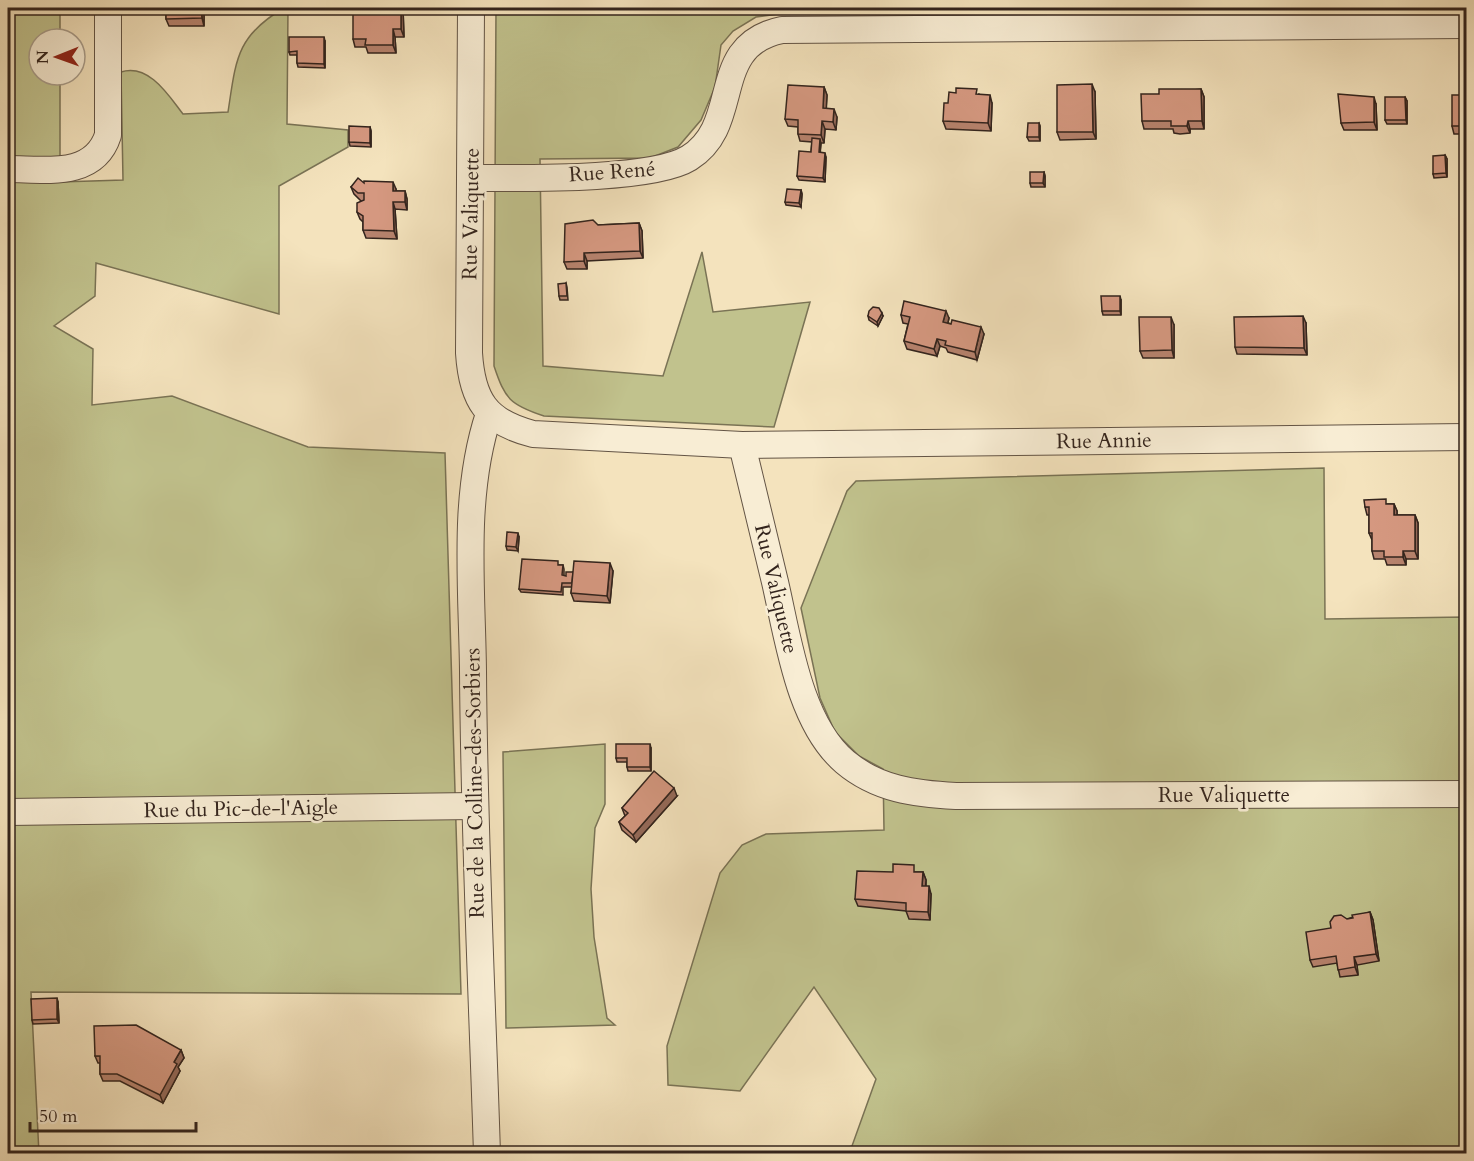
<svg xmlns="http://www.w3.org/2000/svg" width="1474" height="1161" font-family="Cardo,serif">
<style>
.green{fill:#c1c28d;stroke:#7a7355;stroke-width:1.5}
.lines{fill:none;stroke-linecap:round;stroke-linejoin:round}
.street-casing{stroke:#635445;stroke-width:28}
.street{stroke:#f8edd4;stroke-width:26}
.wall{fill:#b7836e;stroke:#33241d;stroke-width:1.5}
.shaded-wall{fill:#956a5a;stroke:#33241d;stroke-width:1.5}
.building{fill:#d59880;stroke:#33241d;stroke-width:1.5}
.labels{text-anchor:middle;dominant-baseline:central;stroke-width:5;stroke-linejoin:round;paint-order:stroke}
.street-label{font-size:21px;fill:#33241d;stroke:#f8edd4}
</style>
<rect width="100%" height="100%" fill="#f4e3bd"/>
<filter id="stains"><feTurbulence type="fractalNoise" baseFrequency=".00333" numOctaves="4"/><feColorMatrix values="0 0 0 0 .2 0 0 0 0 .09 0 0 0 0 .02 0 0 0 .5 -.17"/></filter>
<radialGradient id="worn" r=".72"><stop offset=".6" stop-color="#630" stop-opacity="0"/><stop offset="1" stop-color="#630" stop-opacity=".3"/></radialGradient>
<!-- green -->
<g class="green">
<path d="M 8,8 L 60,8 L 60,39 L 39,39 L 39,75 L 60,75 L 60,182 L 123,180 L 121,72 C 149,63 169,96 183,114 L 228,112 C 236,60 236,36 284,8 L 288,8 L 287,124 L 348,130 L 348,147 L 279,186 L 279,314 L 96,263 L 95,296 L 54,326 L 93,349 L 92,405 L 172,396 L 308,447 L 445,453 L 461,994 L 31,992 L 39,1154 L 8,1153 Z"/>
<path d="M 496,8 L 1109,8 L 1112,10 L 817,9 L 756,17 L 733,31 L 721,45 L 715,87 L 701,120 L 678,147 L 650,158 L 540,159 L 543,366 L 663,376 L 702,252 L 713,312 L 810,302 L 774,427 L 544,416 C 510,405 505,399 494,366 Z"/>
<polygon points="1324,468 1325,619 1466,617 1466,1153 831,1153 852,1146 876,1079 814,987 740,1091 668,1085 667,1046 720,873 742,845 766,834 884,830 883,769 859,756 835,732 820,698 801,608 847,491 856,481"/>
<polygon points="605,744 605,804 595,828 591,889 594,937 607,1018 615,1025 506,1028 503,752"/>
</g>
<g class="lines">
<defs>
<g id="street">
<path d="M 471,8 L 469,353 C 472,400 486,422 533,434 L 742,445 C 753,490 764,536 775,582 C 788,638 799,723 845,762 C 877,789 915,794 956,796 L 1466,794"/>
<path d="M 8,169 C 44,169 94,179 108,135 L 108,8"/>
<path d="M 472,178 C 519,178 652,181 689,158 C 744,124 707,45 782,30 L 1466,25"/>
<polyline points="742,445 1466,437"/>
<polyline points="8,812 474,806"/>
<path d="M 487,1154 C 482,993 474,832 473,671 C 472,586 462,495 489,414"/>
</g>
</defs>
<!-- street casing -->
<use href="#street" class="street-casing"/>
<!-- street -->
<use href="#street" class="street"/>
</g>
<!-- wall -->
<g class="wall">
<polygon points="166,8 204,8 204,26 169,26 166,19"/>
<polygon points="403,8 404,37 395,37 396,53 368,53 366,47 355,47 353,39"/>
<polygon points="325,41 325,68 298,67 297,63 297,55 290,55 289,52"/>
<polygon points="824,87 827,95 826,109 837,117 836,130 825,129 824,143 821,143 820,152 826,157 825,182 799,180 797,176 811,152 812,142 800,141 798,134 798,127 788,126 785,119"/>
<polygon points="1201,89 1204,97 1204,129 1190,129 1190,133 1180,134 1174,133 1173,129 1144,129 1142,121 1159,94"/>
<polygon points="1095,92 1096,139 1060,140 1057,132"/>
<polygon points="979,94 992,103 991,131 946,129 943,121"/>
<polygon points="1467,95 1467,134 1454,134 1452,126"/>
<polygon points="1405,97 1407,101 1407,124 1387,124 1385,120"/>
<polygon points="1376,104 1377,130 1344,130 1341,123"/>
<polygon points="1039,123 1040,126 1040,141 1029,141 1027,137"/>
<polygon points="370,127 371,131 371,147 350,146 349,142"/>
<polygon points="1445,155 1447,159 1447,177 1434,178 1433,174"/>
<polygon points="1044,172 1045,176 1045,187 1031,187 1030,183"/>
<polygon points="364,183 396,189 396,191 405,191 407,199 407,210 395,209 397,239 366,238 363,230 363,222 360,219 357,212 361,201 354,194 351,187"/>
<polygon points="801,190 802,194 801,207 786,205 785,202"/>
<polygon points="639,223 642,231 643,258 587,261 587,269 567,269 564,262 598,225"/>
<polygon points="566,283 567,287 568,300 560,300 559,296"/>
<polygon points="1121,300 1121,315 1103,315 1102,311"/>
<polygon points="901,315 949,318 948,323 984,334 977,360 948,352 946,348 940,346 937,356 907,349 904,341 908,324 903,323"/>
<polygon points="868,316 883,316 878,326 869,320"/>
<polygon points="1306,323 1307,355 1237,354 1235,347"/>
<polygon points="1174,325 1174,358 1143,358 1140,351"/>
<polygon points="1388,504 1394,504 1397,511 1397,515 1415,515 1418,523 1418,559 1406,559 1406,565 1387,565 1385,559 1374,559 1372,551 1372,540 1369,533 1369,515 1367,515 1365,507"/>
<polygon points="519,537 518,551 507,550 506,546"/>
<polygon points="559,565 563,565 564,569 564,576 566,576 573,572 613,571 610,603 574,601 571,593 572,587 563,587 563,595 521,592 519,589"/>
<polygon points="651,748 651,771 628,771 627,767 627,762 617,762 616,758"/>
<polygon points="677,796 636,842 622,830 619,822 625,816 622,808"/>
<polygon points="893,872 923,872 926,880 926,886 931,894 930,920 909,919 906,911 858,906 855,899"/>
<polygon points="1370,912 1373,920 1379,961 1357,965 1358,975 1340,977 1337,963 1313,967 1310,960 1331,928 1347,919"/>
<polygon points="58,1002 59,1023 33,1024 32,1020"/>
<polygon points="181,1050 184,1058 178,1067 180,1071 163,1103 120,1081 103,1081 100,1074 100,1063 98,1063 95,1056"/>
</g>
<!-- shaded-wall -->
<g class="shaded-wall">
<polygon points="201,8 204,8 204,26 202,18"/>
<polygon points="401,8 403,8 404,37 401,29"/>
<polygon points="393,29 395,37 396,53 393,45"/>
<polygon points="324,37 325,41 325,68 324,64"/>
<polygon points="1092,84 1095,92 1096,139 1093,132"/>
<polygon points="824,87 827,95 826,116 823,108"/>
<polygon points="1201,89 1204,97 1204,129 1202,121"/>
<polygon points="990,95 992,103 991,131 988,123"/>
<polygon points="1374,97 1376,104 1377,130 1374,122"/>
<polygon points="1405,97 1407,101 1407,124 1406,120"/>
<polygon points="834,109 837,117 836,130 833,122"/>
<polygon points="822,121 825,129 824,143 821,135"/>
<polygon points="1188,121 1190,129 1190,133 1187,126"/>
<polygon points="1039,123 1040,126 1040,141 1039,137"/>
<polygon points="370,127 371,131 371,147 370,143"/>
<polygon points="820,139 821,143 820,156 819,152"/>
<polygon points="825,153 826,157 825,182 823,178"/>
<polygon points="1445,155 1447,159 1447,177 1446,173"/>
<polygon points="1044,172 1045,176 1045,187 1043,183"/>
<polygon points="393,182 396,189 396,199 393,191"/>
<polygon points="801,190 802,194 801,207 799,203"/>
<polygon points="405,191 407,199 407,210 405,202"/>
<polygon points="393,202 395,209 397,239 394,231"/>
<polygon points="639,223 642,231 643,258 640,251"/>
<polygon points="584,253 587,261 587,269 584,261"/>
<polygon points="1120,296 1121,300 1121,315 1120,311"/>
<polygon points="946,311 949,318 946,330 943,322"/>
<polygon points="882,313 883,316 878,326 877,322"/>
<polygon points="1303,316 1306,323 1307,355 1304,348"/>
<polygon points="1171,317 1174,325 1174,358 1172,350"/>
<polygon points="981,327 984,334 977,360 975,352"/>
<polygon points="937,339 940,346 937,356 934,349"/>
<polygon points="1394,504 1397,511 1397,523 1394,515"/>
<polygon points="1415,515 1418,523 1418,559 1415,551"/>
<polygon points="518,533 519,537 518,551 516,547"/>
<polygon points="1403,551 1406,559 1406,565 1403,557"/>
<polygon points="610,563 613,571 610,603 607,596"/>
<polygon points="650,744 651,748 651,771 650,767"/>
<polygon points="674,788 677,796 636,842 633,835"/>
<polygon points="923,872 926,880 925,894 922,886"/>
<polygon points="929,886 931,894 930,920 928,912"/>
<polygon points="1370,912 1373,920 1379,961 1376,954"/>
<polygon points="1354,957 1357,965 1358,975 1355,967"/>
<polygon points="57,998 58,1002 59,1023 57,1019"/>
<polygon points="181,1050 184,1058 178,1067 180,1071 163,1103 160,1095 174,1062"/>
</g>
<!-- building -->
<g class="building">
<polygon points="166,8 201,8 202,18 166,19"/>
<polygon points="353,8 401,8 401,29 393,29 393,45 365,45 366,39 353,39"/>
<polygon points="289,37 324,37 324,64 297,63 297,51 289,52"/>
<polygon points="1092,84 1093,132 1057,132 1057,85"/>
<polygon points="788,85 824,87 823,108 834,109 833,122 822,121 821,135 798,134 798,120 785,119"/>
<polygon points="956,88 977,89 976,94 990,95 988,123 943,121 944,103 948,103 949,92 956,93"/>
<polygon points="1159,89 1201,89 1202,121 1188,121 1187,126 1171,126 1171,121 1142,121 1141,94 1159,94"/>
<polygon points="1338,94 1374,97 1374,122 1341,123"/>
<rect x="1452" y="95" width="15" height="31"/>
<polygon points="1385,97 1405,97 1406,120 1385,120"/>
<polygon points="1028,123 1039,123 1039,137 1027,137"/>
<polygon points="349,126 370,127 370,143 349,142"/>
<polygon points="812,138 820,139 819,152 825,153 823,178 797,176 799,151 811,152"/>
<polygon points="1445,155 1446,173 1433,174 1433,156"/>
<polygon points="1030,172 1044,172 1043,183 1030,183"/>
<polygon points="358,178 364,183 364,181 393,182 393,191 405,191 405,202 393,202 394,231 363,230 363,216 357,212 357,203 364,200 364,193 358,193 351,187"/>
<polygon points="787,189 801,190 799,203 785,202"/>
<polygon points="593,220 598,225 639,223 640,251 584,253 584,261 564,262 565,224"/>
<polygon points="566,283 567,296 559,296 558,284"/>
<polygon points="1101,296 1120,296 1120,311 1102,311"/>
<polygon points="904,301 946,311 943,322 951,324 952,320 981,327 975,352 945,345 946,341 937,339 934,349 904,341 910,317 901,315"/>
<polygon points="873,307 879,308 882,313 877,322 868,316 869,311"/>
<polygon points="1303,316 1304,348 1235,347 1234,317"/>
<polygon points="1139,317 1171,317 1172,350 1140,351"/>
<polygon points="1386,499 1386,504 1394,504 1394,515 1415,515 1415,551 1403,551 1403,557 1384,557 1384,551 1372,551 1372,533 1369,533 1369,507 1365,507 1364,500"/>
<polygon points="507,532 518,533 516,547 506,546"/>
<polygon points="522,559 558,561 558,565 563,565 562,575 566,576 566,572 573,572 572,583 562,583 561,592 519,589"/>
<polygon points="574,561 610,563 607,596 571,593"/>
<polygon points="616,744 650,744 650,767 627,767 627,758 616,758"/>
<polygon points="654,771 674,788 633,835 619,822 628,813 622,808"/>
<polygon points="893,864 914,865 914,872 923,872 922,886 929,886 928,912 906,911 906,903 855,899 857,871 893,872"/>
<polygon points="1370,912 1376,954 1354,957 1355,967 1338,970 1336,956 1310,960 1306,932 1331,928 1330,922 1334,916 1341,915 1347,919 1353,918 1352,915"/>
<polygon points="57,998 57,1019 32,1020 31,999"/>
<polygon points="136,1025 181,1050 174,1062 177,1064 160,1095 117,1074 100,1074 100,1056 95,1056 94,1026"/>
</g>
<g class="labels">
<!-- street labels -->
<g class="street-label">
<text transform="translate(612 172) rotate(-4)">Rue René</text>
<text transform="translate(471 214) rotate(-89)">Rue Valiquette</text>
<text transform="translate(1104 441) rotate(-1)">Rue Annie</text>
<text transform="translate(776 589) rotate(77)">Rue Valiquette</text>
<text transform="translate(475 783) rotate(-91)">Rue de la Colline-des-Sorbiers</text>
<text x="1224" y="795">Rue Valiquette</text>
<text transform="translate(241 809) rotate(-1)">Rue du Pic-de-l'Aigle</text>
</g>
</g>
<!-- margin -->
<rect width="1474" height="1161" fill="none" stroke="#f4e3bd" stroke-width="30"/>
<rect x="9" y="9" width="1456" height="1143" fill="none" stroke="#33241d" stroke-width="3"/>
<rect x="15" y="15" width="1444" height="1131" fill="none" stroke="#33241d" stroke-width="1.5"/>
<!-- north arrow -->
<g transform="translate(57 57) rotate(269)"><circle r="28" fill="#f8edd4" stroke="#a99d8b" stroke-width="1.5"/>
<path d="M0-4.5L10 22L0 15L-10 22Z" fill="#8f2418"/>
<text y="-9" font-size="16" font-weight="bold" text-anchor="middle" fill="#33241d">N</text>
</g>
<!-- scale -->
<path d="M30 1122v9h166v-9" fill="none" stroke="#33241d" stroke-width="3"/>
<text x="39" y="1122" font-size="18" fill="#33241d" stroke="#f8edd4" stroke-width="4.5" paint-order="stroke">50 m</text>
<rect width="100%" height="100%" filter="url(#stains)"/>
<rect width="100%" height="100%" fill="url(#worn)"/>
</svg>
